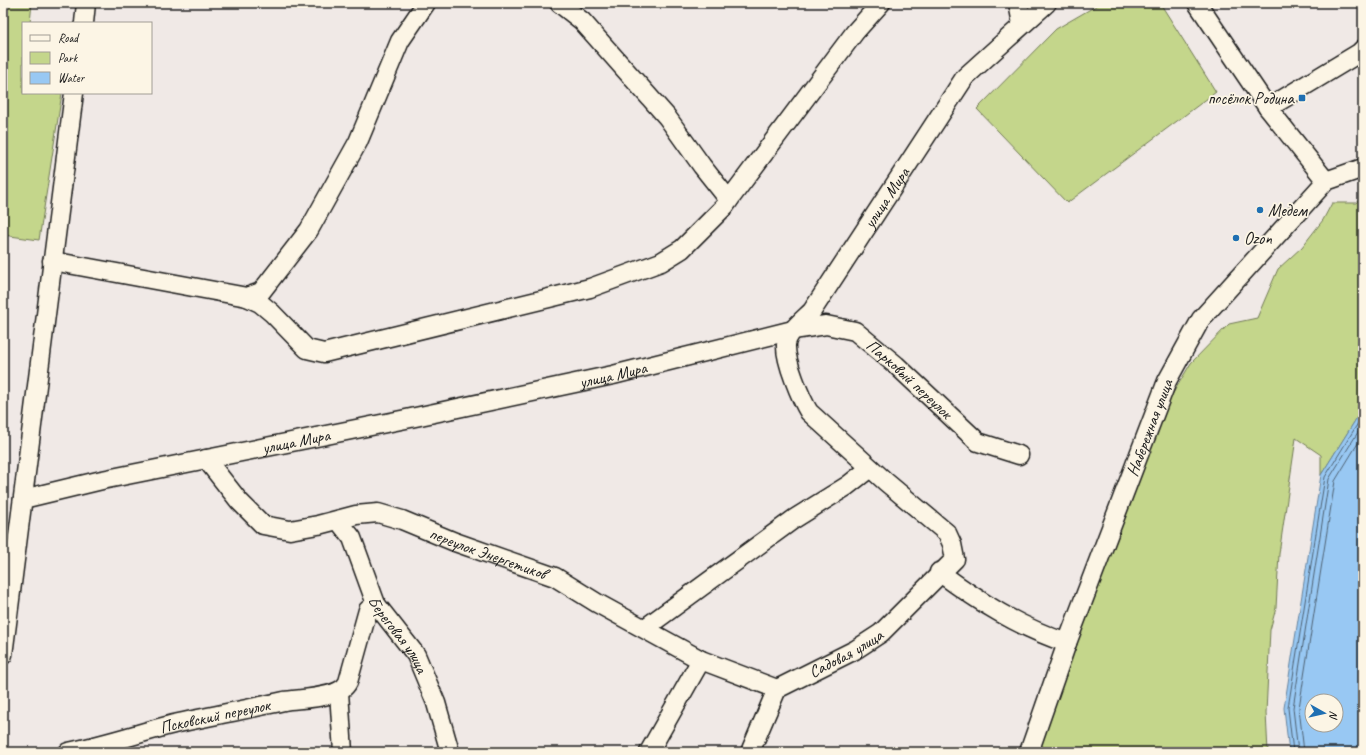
<svg xmlns="http://www.w3.org/2000/svg" width="1366" height="755" font-family="Caveat,sans-serif">
<style>
.green{fill:#c4d68b;stroke:#707954}
.water{fill:#98c8f3;stroke:#66839d;fill-rule:evenodd}
.lines{fill:none;stroke-linecap:round;stroke-linejoin:round}
.shore{stroke:#4e6172;stroke-width:1}
.minor-casing{stroke:#1c1c1c;stroke-width:21}
.minor{stroke:#fcf5e5;stroke-width:18}
.poi-dot{fill:#1f6fb2;stroke:#fcf5e5;stroke-width:1.5}
.labels{text-anchor:middle;dominant-baseline:central;stroke-width:3.5;stroke-linejoin:round;paint-order:stroke}
.poi-label{font-size:17px;fill:#1c1c1c;stroke:#fcf5e5;text-anchor:start}
.street-label{font-size:17px;fill:#1c1c1c;stroke:#fcf5e5}
</style>
<rect width="100%" height="100%" fill="#f0e9e6"/>
<filter id="ink" filterUnits="userSpaceOnUse"><feTurbulence type="fractalNoise" baseFrequency=".025" numOctaves="2"/><feDisplacementMap in="SourceGraphic" scale="8" xChannelSelector="R" yChannelSelector="G"/><feConvolveMatrix kernelMatrix="1 2 1 2 8 2 1 2 1" color-interpolation-filters="sRGB"/></filter>
<g filter="url(#ink)">
<!-- green -->
<g class="green">
<polygon points="3,3 32,3 30,23 23,23 23,93 62,93 39,240 3,235"/>
<polygon points="1101,3 1160,3 1216,92 1067,203 977,109 1056,29"/>
<polygon points="1363,195 1363,408 1321,475 1321,455 1296,438 1279,554 1276,608 1270,630 1266,713 1268,752 1039,752 1075,632 1163,410 1191,363 1229,324 1257,318 1278,269 1302,247 1323,220 1332,203 1356,203"/>
</g>
<!-- water -->
<path class="water" d="M 1363,408 L 1363,752 L 1289,752 L 1284,708 L 1321,475 ZM 1312,701 L 1336,701 L 1336,725 L 1312,725 Z"/>
<g class="lines">
<!-- shore -->
<g class="shore">
<polyline points="1293,752 1288,708 1325,477 1363,415"/>
<polyline points="1298,752 1293,708 1329,479 1363,424"/>
<polyline points="1304,752 1299,708 1335,481 1363,435"/>
</g>
<defs>
<g id="minor">
<polyline points="559,3 582,21 667,117 702,166 729,200 855,32 881,3"/>
<polyline points="1018,3 1022,24"/>
<polyline points="1197,3 1268,108 1326,181"/>
<polyline points="84,23 86,3"/>
<polyline points="1268,108 1359,53 1363,49"/>
<polyline points="52,261 247,297 261,292 309,230 358,142 400,41 426,3"/>
<polyline points="247,297 260,303 272,313 307,349 324,353 590,288 661,262 682,249 725,206 729,200"/>
<path id="s1" d="M 206,459 L 239,501 L 263,525 L 290,530 L 318,525 L 356,515 L 378,513 L 402,520 L 455,542 L 555,577 L 597,603 L 701,660 L 777,689"/>
<path id="s2" d="M 23,499 L 102,480 L 406,419 L 613,375 L 793,330 L 826,325 L 855,331 L 896,365 L 978,442 L 1019,455"/>
<path id="s3" d="M 338,520 L 352,538 L 376,604 L 416,655 L 436,703 L 450,752"/>
<path d="M 939,572 C 981,603 1017,626 1067,643"/>
<polyline points="645,628 794,519 847,486 870,468"/>
<polyline points="3,655 74,93"/>
<polyline points="339,692 343,752"/>
<path id="s4" d="M 68,752 C 104,745 139,733 174,724 C 211,716 248,709 284,701 C 302,698 340,699 348,682 L 368,610 L 376,604"/>
<polyline points="649,752 701,660"/>
<path id="s5" d="M 750,752 L 777,689 L 855,650 L 881,633 L 955,559 L 952,544 L 947,533 L 886,482 L 809,412 C 801,399 785,361 786,345 C 787,332 803,320 812,311 L 965,77 L 1047,3"/>
<path id="s6" d="M 1029,752 L 1067,643 L 1167,381 L 1201,319 L 1326,181 L 1363,168"/>
</g>
</defs>
<!-- minor casing -->
<use href="#minor" class="minor-casing"/>
<!-- minor -->
<use href="#minor" class="minor"/>
</g>
</g>
<!-- markers -->
<g class="poi-dot">
<rect x="1298" y="94" width="8" height="8" rx="2"/>
<circle cx="1260" cy="210" r="4"/>
<circle cx="1236" cy="238" r="4"/>
</g>
<g class="labels">
<!-- poi labels -->
<g class="poi-label">
<text x="1294" y="98" text-anchor="end">посёлок Родина</text>
<text x="1268" y="210">Медем</text>
<text x="1244" y="238">Ozon</text>
</g>
<!-- street labels -->
<g class="street-label">
<text stroke="none"><textPath href="#s5" startOffset="753">улица Мира</textPath></text>
<text stroke="none"><textPath href="#s2" startOffset="603">улица Мира</textPath></text>
<text stroke="none"><textPath href="#s2" startOffset="924">Парковый переулок</textPath></text>
<text stroke="none"><textPath href="#s6" startOffset="346">Набережная улица</textPath></text>
<text stroke="none"><textPath href="#s2" startOffset="279">улица Мира</textPath></text>
<text stroke="none"><textPath href="#s1" startOffset="322">переулок Энергетиков</textPath></text>
<text stroke="none"><textPath href="#s3" startOffset="131">Береговая улица</textPath></text>
<text stroke="none"><textPath href="#s5" startOffset="146">Садовая улица</textPath></text>
<text stroke="none"><textPath href="#s4" startOffset="151">Псковский переулок</textPath></text>
</g>
</g>
<!-- margin -->
<rect width="1366" height="755" fill="none" stroke="#fcf5e5" stroke-width="16"/>
<rect x="8" y="8" width="1350" height="739" fill="none" stroke="#1c1c1c" stroke-width="1.5" filter="url(#ink)"/>
<!-- legend -->
<rect x="22" y="22" width="130" height="72" fill="#fcf5e5" stroke="#a29e95"/>
<rect x="30" y="35" width="20" height="6" fill="#fcf5e5" stroke="#a29e95"/>
<text x="58" y="42" font-size="12" fill="#1c1c1c">Road</text>
<rect x="30" y="52" width="20" height="12" fill="#c4d68b" stroke="#a29e95"/>
<text x="58" y="62" font-size="12" fill="#1c1c1c">Park</text>
<rect x="30" y="72" width="20" height="12" fill="#98c8f3" stroke="#a29e95"/>
<text x="58" y="82" font-size="12" fill="#1c1c1c">Water</text>
<!-- north arrow -->
<g transform="translate(1324 713) rotate(98)"><circle r="19" fill="#fcf5e5" stroke="#a29e95"/>
<path d="M0-3L7 15L0 10L-7 15Z" fill="#1f6fb2"/>
<text y="-6" font-size="11" font-weight="bold" text-anchor="middle" fill="#1c1c1c">N</text>
</g>
</svg>
